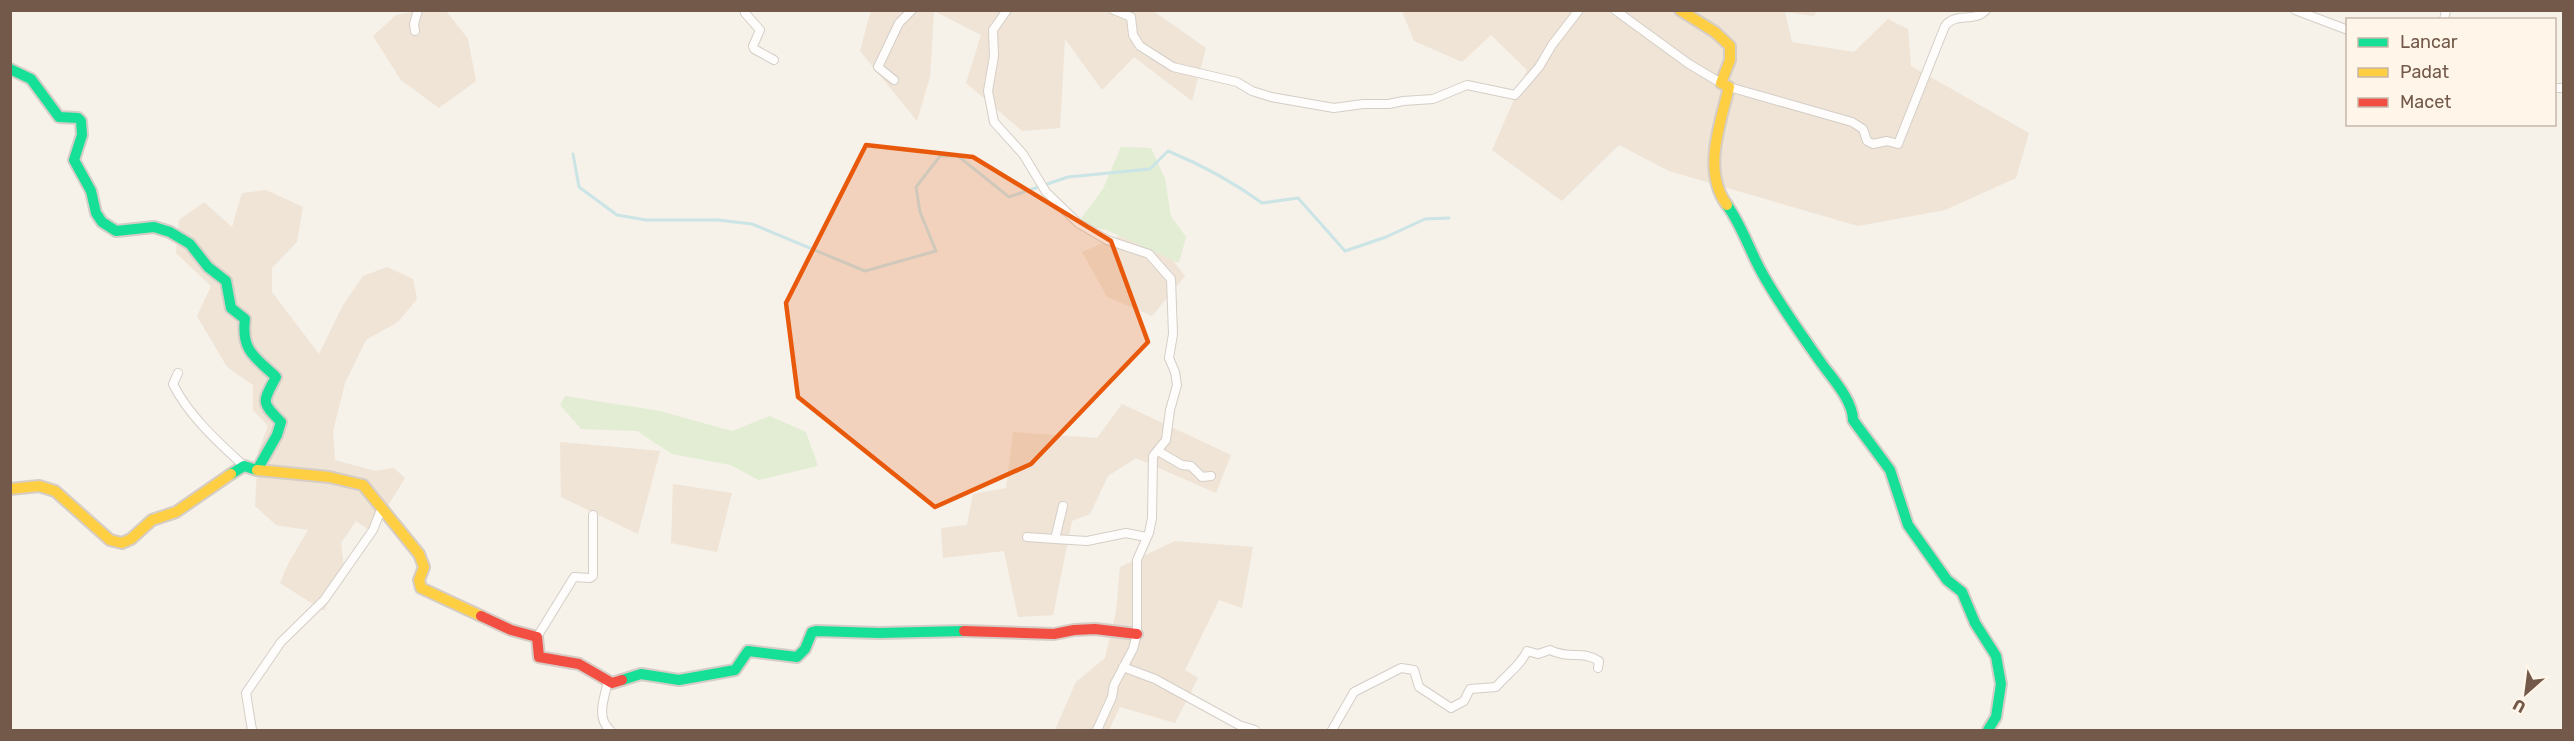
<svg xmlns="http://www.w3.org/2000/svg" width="2574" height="741" font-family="Rubik,sans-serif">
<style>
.residential{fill:#efe4d6}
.green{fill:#e2edd4}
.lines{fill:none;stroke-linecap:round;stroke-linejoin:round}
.stream{stroke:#cbe4e6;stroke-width:3}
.street-casing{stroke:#d5cec7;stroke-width:10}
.fast-casing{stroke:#d5cdc6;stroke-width:14}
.slow-casing{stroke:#d5cdc6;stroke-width:14}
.jam-casing{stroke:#d5cdc6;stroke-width:14}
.street{stroke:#fefdfc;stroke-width:8}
.fast{stroke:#16e098;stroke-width:10}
.slow{stroke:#ffcf43;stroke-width:10}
.jam{stroke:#f24e42;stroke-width:10}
.marked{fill:#e8590c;fill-opacity:0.2;stroke:#e8590c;stroke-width:4.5;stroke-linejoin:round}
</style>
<rect width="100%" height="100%" fill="#f6f1e9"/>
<!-- residential -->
<g class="residential">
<polygon points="871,10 1153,11 1206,48 1192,101 1134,57 1102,90 1065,39 1060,128 1022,131 966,83 981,35 934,11 930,77 917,121 860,51"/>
<polygon points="419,11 446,11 468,39 476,81 439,108 401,80 373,36 396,15"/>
<polygon points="1402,11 1817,11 1814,16 1785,12 1792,42 1854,52 1888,19 1908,29 1911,66 2029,133 2016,178 1945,210 1858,226 1669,171 1619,145 1562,201 1492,150 1527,70 1491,35 1462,62 1414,41"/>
<polygon points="266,190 303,207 297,242 272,268 272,292 319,354 343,305 363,276 387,267 413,279 417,299 398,322 366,340 345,383 333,431 335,460 375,471 394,468 405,478 372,532 356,521 341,543 344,568 324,611 280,583 288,564 308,530 276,525 255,506 258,452 268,426 253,410 253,385 227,367 197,316 211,286 176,253 179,220 204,202 232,227 242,193"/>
<polygon points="1121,235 1158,241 1185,276 1152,316 1107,297 1082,252"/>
<polygon points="1122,404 1231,455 1216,493 1136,458 1108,476 1090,514 1072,521 1053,615 1018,617 1004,551 943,558 941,528 967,525 973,494 1006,488 1013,432 1097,438"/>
<polygon points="560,442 660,451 638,534 561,497"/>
<polygon points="673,484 732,493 717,552 671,543"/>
<polygon points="1175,541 1253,547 1242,608 1219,600 1185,670 1198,678 1175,723 1120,707 1109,730 1055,730 1076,682 1105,658 1116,612 1120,567"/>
</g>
<!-- green -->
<g class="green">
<polygon points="1121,147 1151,148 1165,179 1171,216 1186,237 1179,263 1109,231 1078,223 1103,189"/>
<polygon points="565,396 660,411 732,431 770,416 806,432 818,466 759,480 730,465 672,454 637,431 581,429 560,405"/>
</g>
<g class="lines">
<!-- stream -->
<path class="stream" d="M 573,154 L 579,187 L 617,215 L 646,220 L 718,220 L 752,224 L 865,271 L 936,251 L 920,212 L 916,187 L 940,156 L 958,156 L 1009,197 L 1068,177 L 1150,169 L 1168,151 C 1202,165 1232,181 1262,203 L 1298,198 L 1345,251 L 1386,237 L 1425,219 L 1449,218"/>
<defs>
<g id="street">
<polyline points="747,10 745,13 760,30 753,46 754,49 774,60"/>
<polyline points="1007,10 993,30 994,56 988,91 994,122 1023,154 1046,192 1078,223 1107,240 1149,254 1171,279 1173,334 1169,358 1175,372 1177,385 1170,410 1166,440 1153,456 1152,518 1149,533 1137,560 1137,634 1133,649 1114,685 1112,697 1097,730"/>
<polyline points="1114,10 1131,17 1133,35 1140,46 1173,67 1237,82 1252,91 1271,97 1334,108 1363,104 1389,104 1403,101 1433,99 1467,85 1515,95 1539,67 1552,45 1579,10"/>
<polyline points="1615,10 1689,64 1721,83"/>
<polyline points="2295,10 2348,30"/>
<polyline points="2444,20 2446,10"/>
<polyline points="415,31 414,24 418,10"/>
<polyline points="894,80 878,67 899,23 912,10"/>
<path d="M 1729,87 L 1852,122 L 1863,129 L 1867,141 L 1873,144 L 1887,141 L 1898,144 L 1945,26 C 1955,12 1975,23 1986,10"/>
<polyline points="2554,88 2564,88"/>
<path d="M 178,373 L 173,384 C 188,415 219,443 244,466"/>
<polyline points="1158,451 1182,465 1191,466 1202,477 1211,476"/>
<polyline points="1063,506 1055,539 1087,541 1126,533 1146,537"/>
<polyline points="1027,537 1055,539"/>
<polyline points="537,637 574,577 590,578 593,576 593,515"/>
<polyline points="1123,667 1155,679 1239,725 1255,730"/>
<path d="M 608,682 C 604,698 596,718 610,730"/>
<polyline points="252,730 246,693 281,642 324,600 373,530 381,510"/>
<path d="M 1332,730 L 1354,692 L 1401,668 L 1414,670 L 1419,687 L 1451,708 L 1464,701 L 1470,689 L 1496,687 C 1506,675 1521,665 1527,651 L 1538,654 L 1550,650 C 1570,660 1582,650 1599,661 L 1598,668"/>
</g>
<g id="fast">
<path d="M 10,69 L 31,79 L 59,117 L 78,118 L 81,121 L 82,135 L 74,160 L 91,191 L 96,213 L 102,222 L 116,231 L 154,227 L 170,232 L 190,244 L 208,267 L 226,281 L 231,308 L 245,319 C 241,351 255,357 276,377 C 263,402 260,401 281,422 L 277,435 L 257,470 L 244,466 L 231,474"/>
<path d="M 1727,205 C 1742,226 1749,249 1761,271 C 1779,304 1801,334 1822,364 C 1833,379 1853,401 1853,420 L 1890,470 L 1908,525 L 1947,580 L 1962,592 L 1975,623 L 1996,656 L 2001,684 L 1996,717 L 1988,730"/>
<polyline points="622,680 641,674 679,680 735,670 748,651 797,657 805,649 812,632 816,631 879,633 964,631"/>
</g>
<g id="slow">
<path d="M 1680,10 L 1715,32 L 1730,46 L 1730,60 L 1721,83 L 1729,87 C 1720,125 1702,171 1727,205"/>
<polyline points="257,470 329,477 363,485 419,554 424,567 419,580 421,588 481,616"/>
<polyline points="10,489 39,486 55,491 110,540 122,543 131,539 152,520 176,512 231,474"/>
</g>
<g id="jam">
<polyline points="481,616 511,630 537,637 539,657 579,664 612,683 622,680"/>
<polyline points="964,631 1054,634 1074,630 1095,629 1137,634"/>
</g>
</defs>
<!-- street casing -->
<use href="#street" class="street-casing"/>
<!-- fast casing -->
<use href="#fast" class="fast-casing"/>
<!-- slow casing -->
<use href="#slow" class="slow-casing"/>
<!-- jam casing -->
<use href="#jam" class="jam-casing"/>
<!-- street -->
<use href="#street" class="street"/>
<!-- fast -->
<use href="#fast" class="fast"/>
<!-- slow -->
<use href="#slow" class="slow"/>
<!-- jam -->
<use href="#jam" class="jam"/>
</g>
<!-- marked area -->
<path class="marked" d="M 866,145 L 973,157 L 1111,241 L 1148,342 L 1031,464 L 935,507 L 798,397 L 786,303 Z"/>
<!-- border -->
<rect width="2574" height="741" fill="none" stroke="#73594a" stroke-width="24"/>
<!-- legend -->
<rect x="2346" y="18" width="210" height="108" fill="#fff6e9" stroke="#c7b7a9" stroke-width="1.5"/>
<rect x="2358" y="38" width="30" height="9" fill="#16e098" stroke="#c7b7a9" stroke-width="1.5"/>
<text x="2400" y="48" font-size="18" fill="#73594a">Lancar</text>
<rect x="2358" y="68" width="30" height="9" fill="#ffcf43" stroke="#c7b7a9" stroke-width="1.5"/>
<text x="2400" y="78" font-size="18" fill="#73594a">Padat</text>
<rect x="2358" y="98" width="30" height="9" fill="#f24e42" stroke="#c7b7a9" stroke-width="1.5"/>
<text x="2400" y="108" font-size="18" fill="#73594a">Macet</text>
<!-- north arrow -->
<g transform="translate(2526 693) rotate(208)" stroke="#fff6e9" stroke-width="4.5" paint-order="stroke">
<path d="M0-4.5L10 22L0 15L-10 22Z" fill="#73594a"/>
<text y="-9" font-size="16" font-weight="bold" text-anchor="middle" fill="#73594a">U</text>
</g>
</svg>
